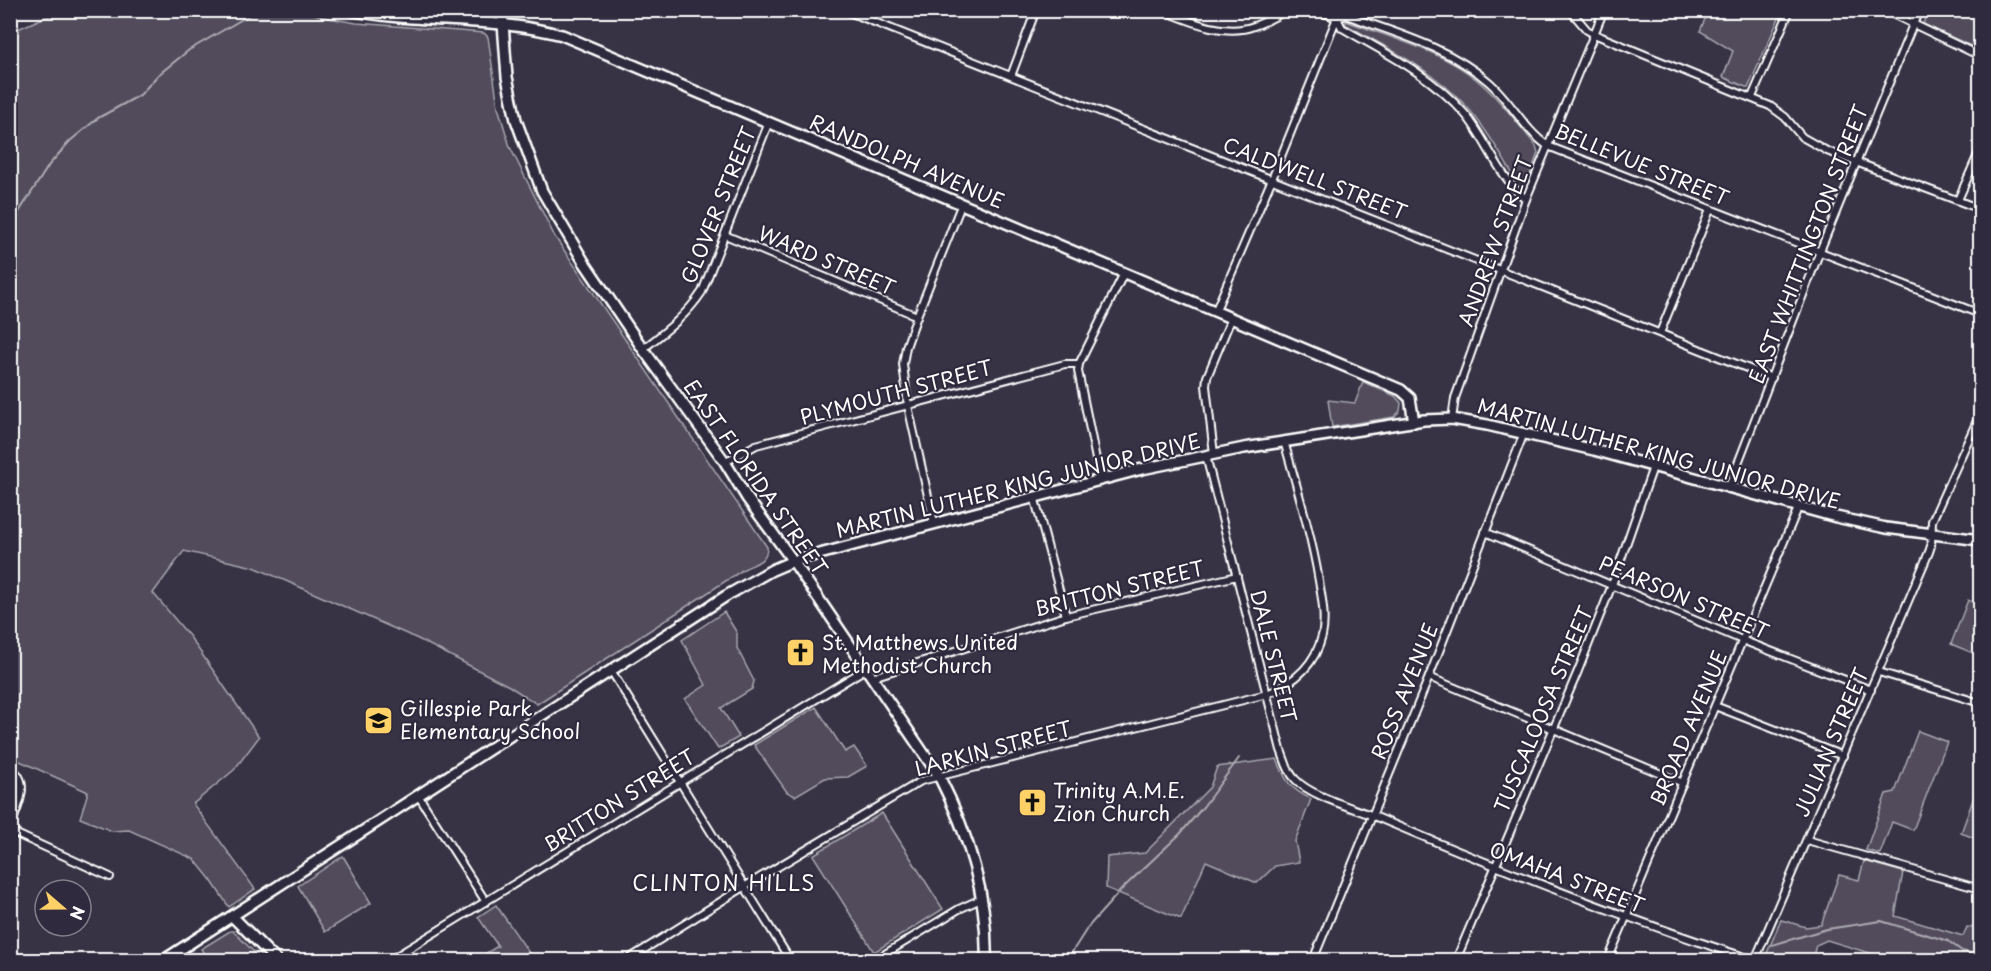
<svg xmlns="http://www.w3.org/2000/svg" width="1991" height="971" font-family="'Playpen Sans',sans-serif">
<style>
.green{fill:#514c5c;stroke:#a8a6ae;stroke-width:1.5}
.lines{fill:none;stroke-linecap:round;stroke-linejoin:round}
.stream{stroke:#adabb2;stroke-width:2}
.street-casing{stroke:#fff;stroke-width:10}
.secondary-casing{stroke:#fff;stroke-width:14}
.street{stroke:#2f2a3d;stroke-width:6}
.secondary{stroke:#2f2a3d;stroke-width:9}
.labels{text-anchor:middle;dominant-baseline:central;stroke-width:4.5;stroke-linejoin:round;paint-order:stroke}
.street-label{font-size:20px;fill:#fff;stroke:#2f2a3d}
.poi-label{font-size:20px;fill:#fff;stroke:#2f2a3d;text-anchor:start}
.neighbourhood-label{font-size:21px;letter-spacing:1.5px;fill:#fff;stroke:#2f2a3d}
</style>
<rect width="100%" height="100%" fill="#373345"/>
<filter id="ink" filterUnits="userSpaceOnUse"><feTurbulence type="fractalNoise" baseFrequency=".0167" numOctaves="2"/><feDisplacementMap in="SourceGraphic" scale="12" xChannelSelector="R" yChannelSelector="G"/><feConvolveMatrix kernelMatrix="1 2 1 2 8 2 1 2 1" color-interpolation-filters="sRGB"/></filter>
<g filter="url(#ink)">
<!-- green -->
<g class="green">
<path d="M 307,11 L 323,17 L 356,23 L 484,33 L 488,37 L 498,107 L 510,147 L 555,237 L 767,547 C 767,561 756,563 744,569 L 537,704 L 509,686 L 418,639 L 254,567 L 184,551 L 153,593 L 190,637 L 259,737 L 234,770 L 193,804 L 255,889 L 229,907 L 211,880 L 194,859 L 129,830 L 112,831 L 80,818 L 88,792 L 11,757 L 11,32 L 43,18 L 67,11 Z"/>
<polygon points="1704,11 1782,11 1748,88 1723,77 1733,51 1700,31 1707,14"/>
<polygon points="1928,11 1980,11 1980,50 1923,24"/>
<path d="M 1346,21 C 1388,37 1443,51 1477,80 C 1500,99 1518,124 1536,146 L 1538,153 L 1528,180 L 1524,182 L 1517,181 C 1501,156 1487,129 1467,107 C 1434,70 1388,48 1345,24 Z"/>
<polygon points="1363,382 1395,396 1401,403 1400,411 1394,417 1332,427 1328,400 1355,403"/>
<polygon points="1980,588 1980,656 1951,644 1968,600 1974,603"/>
<polygon points="724,612 737,633 737,648 754,681 752,689 721,708 739,737 718,749 685,699 706,685 682,640"/>
<polygon points="816,707 845,752 854,747 867,766 848,777 825,778 795,796 787,792 754,745"/>
<polygon points="1918,731 1947,742 1913,830 1892,822 1880,854 1866,850 1886,794 1895,792"/>
<path d="M 1277,759 C 1286,782 1289,788 1311,799 L 1295,841 L 1299,862 L 1275,866 L 1257,883 L 1206,861 L 1181,919 L 1106,888 L 1107,857 L 1145,853 L 1210,787 L 1217,767 Z"/>
<polygon points="1980,780 1980,840 1961,833"/>
<polygon points="882,813 943,909 874,952 813,855"/>
<polygon points="343,856 371,903 325,932 298,886"/>
<path d="M 1864,861 L 1903,872 L 1895,916 L 1963,936 L 1967,927 L 1980,929 L 1980,960 L 1947,960 L 1921,953 L 1916,960 L 1892,960 L 1827,940 L 1816,945 L 1812,960 C 1798,961 1777,964 1767,953 L 1781,920 L 1806,927 L 1821,925 L 1839,875 L 1859,880 Z"/>
<polygon points="496,905 534,960 475,960 498,946 478,917"/>
<polygon points="230,931 233,931 262,960 208,960 201,949"/>
</g>
<g class="lines">
<!-- stream -->
<g class="stream">
<polyline points="1967,10 1980,17"/>
<polyline points="10,226 49,165 70,141 98,118 140,95 158,75 189,50 258,10"/>
<polyline points="1772,945 1827,929 1881,921 1948,941 1962,951 1980,955"/>
<polyline points="1067,960 1088,927 1123,888 1180,834 1203,807 1239,758"/>
</g>
<defs>
<g id="street">
<polyline points="844,10 1772,378"/>
<path d="M 1162,10 C 1189,21 1225,37 1254,26 C 1266,22 1277,15 1288,10"/>
<path d="M 1317,10 L 1337,18 L 1346,15 C 1395,33 1449,47 1489,82 C 1511,101 1524,130 1548,146 L 1980,314"/>
<polyline points="1570,10 1587,30 1594,34 1770,106 1785,117 1802,137 1827,151 1980,209"/>
<polyline points="1884,10 1980,56"/>
<path d="M 1337,18 L 1342,28 C 1386,53 1431,75 1465,114 C 1487,140 1499,178 1526,199"/>
<polyline points="1011,76 1036,10"/>
<polyline points="1752,97 1790,10"/>
<polyline points="1958,200 1980,150"/>
<polyline points="725,235 917,316"/>
<polyline points="1215,312 1272,179 1340,10"/>
<polyline points="1660,333 1710,210"/>
<path d="M 643,349 C 666,331 686,316 702,292 L 769,122"/>
<polyline points="1452,419 1455,398 1526,199 1604,10"/>
<polyline points="1214,454 1206,386 1207,377 1231,319"/>
<path d="M 1206,456 L 1281,750 C 1285,760 1287,771 1295,779 C 1311,797 1358,809 1381,819 C 1504,871 1627,920 1754,960"/>
<polyline points="725,462 756,445 1065,364 1079,364"/>
<polyline points="1100,479 1078,371 1079,364 1124,273"/>
<polyline points="1728,489 1820,251 1919,10"/>
<polyline points="1034,496 1066,616"/>
<polyline points="934,523 908,406 903,364 906,347 917,316 962,203"/>
<polyline points="1485,532 1742,640 1871,690"/>
<polyline points="612,672 790,960"/>
<polyline points="1879,672 1980,703"/>
<polyline points="873,677 1066,616 1237,576"/>
<polyline points="1429,677 1683,783"/>
<polyline points="1715,706 1843,756"/>
<path d="M 10,768 C 33,781 17,808 10,828"/>
<polyline points="418,795 486,902"/>
<polyline points="10,831 110,877"/>
<polyline points="1807,840 1980,889"/>
<polyline points="390,960 867,668"/>
<path d="M 627,960 L 744,887 L 921,781 L 1267,694 C 1294,683 1315,665 1322,636 C 1326,618 1322,599 1319,581 C 1311,533 1297,488 1284,441"/>
<polyline points="875,960 959,909 981,899"/>
<polyline points="1313,960 1429,677 1524,433"/>
<polyline points="1456,960 1578,671 1612,585 1653,467"/>
<polyline points="1608,960 1798,508"/>
<polyline points="1755,960 1929,552 1931,546 1932,521 1980,414"/>
</g>
<g id="secondary">
<path d="M 349,10 C 419,24 492,16 562,35 L 1401,390 L 1410,398 L 1414,422"/>
<path d="M 502,10 L 507,77 L 516,120 L 542,191 L 584,262 L 643,349 L 725,462 L 747,498 L 793,561 L 939,776 C 968,833 988,896 986,960"/>
<polyline points="233,917 276,960"/>
<polyline points="164,960 726,596 772,570 793,561 1142,469 1244,448 1424,420 1452,419 1487,425 1594,450 1836,517 1886,528 1980,540"/>
</g>
</defs>
<!-- street casing -->
<use href="#street" class="street-casing"/>
<!-- secondary casing -->
<use href="#secondary" class="secondary-casing"/>
<!-- street -->
<use href="#street" class="street"/>
<!-- secondary -->
<use href="#secondary" class="secondary"/>
</g>
</g>
<!-- icons -->
<defs>
<symbol id="church-square" viewBox="-11 -11 22 22"><rect x="-9" y="-9" width="18" height="18" rx="4" fill="#ffd166" stroke="#2f2a3d"/><path d="M-1.2-6h2.4v3.5h3.3v2.4h-3.3V6h-2.4V-.1h-3.3v-2.4h3.3Z" fill="#111"/></symbol>
<symbol id="school-square" viewBox="-11 -11 22 22"><rect x="-9" y="-9" width="18" height="18" rx="4" fill="#ffd166" stroke="#2f2a3d"/><path d="M0-5L7-2L0 1L-7-2ZM-4 1L0 2.5L4 1V4Q0 6-4 4Z" fill="#111"/></symbol>
</defs>
<g fill-rule="evenodd">
<use href="#church-square" x="784" y="636" width="33" height="33"/>
<use href="#school-square" x="362" y="704" width="33" height="33"/>
<use href="#church-square" x="1016" y="786" width="33" height="33"/>
</g>
<g class="labels">
<!-- street labels -->
<g class="street-label">
<text transform="translate(907 161) rotate(23)">RANDOLPH AVENUE</text>
<text transform="translate(1642 164) rotate(22)">BELLEVUE STREET</text>
<text transform="translate(1315 178) rotate(21)">CALDWELL STREET</text>
<text transform="translate(718 205) rotate(-68)">GLOVER STREET</text>
<text transform="translate(1495 241) rotate(-70)">ANDREW STREET</text>
<text transform="translate(1808 244) rotate(-69)">EAST WHITTINGTON STREET</text>
<text transform="translate(827 260) rotate(23)">WARD STREET</text>
<text transform="translate(896 392) rotate(-15)">PLYMOUTH STREET</text>
<text transform="translate(1659 453) rotate(15)">MARTIN LUTHER KING JUNIOR DRIVE</text>
<text transform="translate(756 477) rotate(55)">EAST FLORIDA STREET</text>
<text transform="translate(1018 485) rotate(-14)">MARTIN LUTHER KING JUNIOR DRIVE</text>
<text transform="translate(1119 588) rotate(-14)">BRITTON STREET</text>
<text transform="translate(1684 597) rotate(23)">PEARSON STREET</text>
<text transform="translate(1274 656) rotate(76)">DALE STREET</text>
<text transform="translate(1404 691) rotate(-68)">ROSS AVENUE</text>
<text transform="translate(1543 709) rotate(-67)">TUSCALOOSA STREET</text>
<text transform="translate(1688 728) rotate(-67)">BROAD AVENUE</text>
<text transform="translate(1831 742) rotate(-67)">JULIAN STREET</text>
<text transform="translate(993 748) rotate(-15)">LARKIN STREET</text>
<text transform="translate(619 800) rotate(-32)">BRITTON STREET</text>
<text transform="translate(1567 877) rotate(21)">OMAHA STREET</text>
</g>
<!-- poi labels -->
<g class="poi-label">
<text x="822" y="642">St. Matthews United<tspan x="822" dy="23">Methodist Church</tspan></text>
<text x="400" y="708">Gillespie Park<tspan x="400" dy="23">Elementary School</tspan></text>
<text x="1053" y="790">Trinity A.M.E.<tspan x="1053" dy="23">Zion Church</tspan></text>
</g>
<!-- neighbourhood labels -->
<g class="neighbourhood-label">
<text x="724" y="882">CLINTON HILLS</text>
</g>
</g>
<!-- margin -->
<rect width="1991" height="971" fill="none" stroke="#2f2a3d" stroke-width="36"/>
<rect x="18" y="18" width="1955" height="935" fill="none" stroke="#fff" stroke-width="2" filter="url(#ink)"/>
<!-- north arrow -->
<g transform="translate(63 908) rotate(110)"><circle r="28" fill="#2f2a3d" stroke="#827f8b" stroke-width="1.5"/>
<path d="M0-4.5L10 22L0 15L-10 22Z" fill="#ffd166"/>
<text y="-9" font-size="16" font-weight="bold" text-anchor="middle" fill="#ffffff">N</text>
</g>
</svg>
